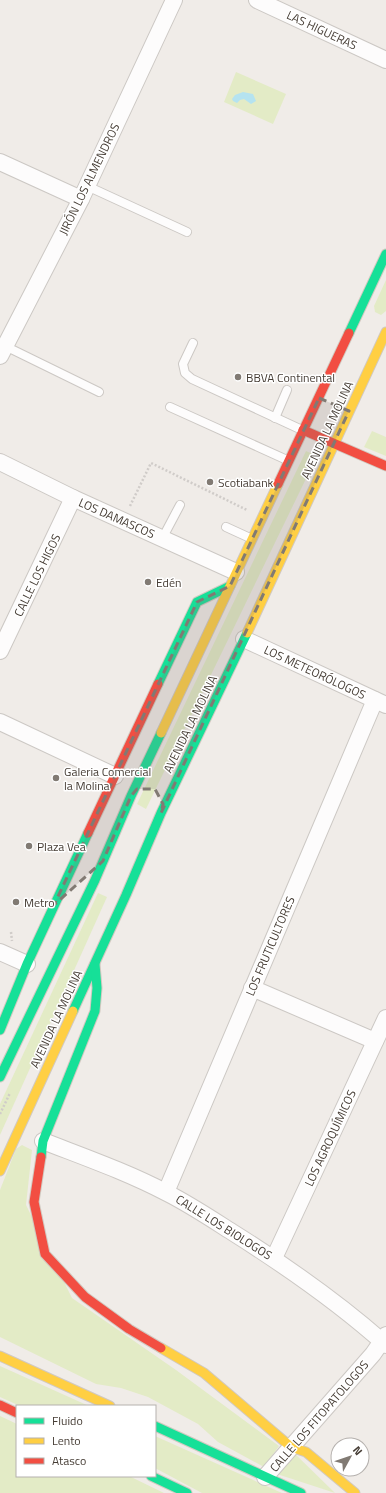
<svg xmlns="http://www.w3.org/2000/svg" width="386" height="1493" font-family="'Titillium Web',sans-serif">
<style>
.green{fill:#e3ebc6}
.water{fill:#b5e3f0}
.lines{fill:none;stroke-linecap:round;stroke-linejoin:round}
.lane-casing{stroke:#ccc8c4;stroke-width:10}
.street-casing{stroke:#ccc8c4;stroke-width:18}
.fast-casing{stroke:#d1c9c0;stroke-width:11}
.slow-casing{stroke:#d1c9c0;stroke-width:11}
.jam-casing{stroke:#d1c9c0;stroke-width:11}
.path{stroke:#d0ccc9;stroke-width:2.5;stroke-dasharray:2 2;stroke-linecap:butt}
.lane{stroke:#fdfcfc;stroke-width:8}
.street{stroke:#fdfcfc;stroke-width:16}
.fast{stroke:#16e098;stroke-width:9}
.slow{stroke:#ffcf43;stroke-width:9}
.jam{stroke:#f24e42;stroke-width:9}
.marked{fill:#817a73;fill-opacity:0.2;stroke:#817a73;stroke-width:3;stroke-dasharray:8 5;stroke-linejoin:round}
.poi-dot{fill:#817a73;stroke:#fff;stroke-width:1.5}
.labels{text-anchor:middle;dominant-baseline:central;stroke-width:3;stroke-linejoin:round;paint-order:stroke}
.street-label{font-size:12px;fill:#453c34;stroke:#fff}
.poi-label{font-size:12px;fill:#453c34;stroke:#fff;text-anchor:start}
</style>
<rect width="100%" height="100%" fill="#f0ece8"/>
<!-- green -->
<g class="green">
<polygon points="236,72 286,94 273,124 224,102"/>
<polygon points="386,280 386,311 381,315 375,312 374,306"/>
<polygon points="372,431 386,437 386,456 364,447"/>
<polygon points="306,451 317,456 146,809 137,804"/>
<polygon points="98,893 107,897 0,1135 0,1104"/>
<polygon points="22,1145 32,1150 26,1205 72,1298 176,1370 279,1446 264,1467 218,1442 198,1424 148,1397 121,1388 96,1384 0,1337 0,1190 16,1149"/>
<polygon points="0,1366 89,1406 20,1406 0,1397"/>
<polygon points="0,1416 17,1424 17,1476 129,1476 164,1493 0,1493"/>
<polygon points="155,1436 282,1493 202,1493 155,1468"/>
<polygon points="291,1450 335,1493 277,1474"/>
</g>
<!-- water -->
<polygon class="water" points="243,92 253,94 256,101 251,104 244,99 240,100 237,103 233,101 232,99 235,95"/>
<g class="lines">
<defs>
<g id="lane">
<polyline points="87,186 187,232"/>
<polyline points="193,343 183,364 185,373 192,379 302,430"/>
<polyline points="5,346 99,392"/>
<polyline points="170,407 287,460"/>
<polyline points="275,418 287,390"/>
<polyline points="226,527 250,538"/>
<polyline points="162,539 180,505"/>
</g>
<g id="street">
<polyline points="257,0 386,60"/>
<polyline points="0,162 81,199"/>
<polyline points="0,356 81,199 174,0"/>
<polyline points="0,462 73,498 236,572"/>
<polyline points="244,639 386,705"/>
<polyline points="0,651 73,498"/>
<polyline points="0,722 115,776"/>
<polyline points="0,952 27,964"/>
<polyline points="252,988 375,1041"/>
<path d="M 43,1141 C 84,1157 127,1172 167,1193 C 189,1204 210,1218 232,1232 C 286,1266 338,1302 386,1345"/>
<polyline points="166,1192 375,700"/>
<polyline points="274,1258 386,1018"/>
<polyline points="265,1477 373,1354 386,1335"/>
</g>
<g id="fast">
<polyline points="349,333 386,254"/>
<polyline points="158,684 197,602 230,586"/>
<polyline points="73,1011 126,895 161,813 247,633"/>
<polyline points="0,1030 27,964 88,833"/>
<polyline points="0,1077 95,880 131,796 161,733"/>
<polyline points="41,1157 43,1141 95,1011 97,988 95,964"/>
<polyline points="155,1426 301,1493"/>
<polyline points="151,1476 187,1493"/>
</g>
<g id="slow">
<polyline points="247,633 386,332"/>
<polyline points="161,733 278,484"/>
<polyline points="0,1171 73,1011"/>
<polyline points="161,1348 204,1373 291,1447 306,1452 355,1493"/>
<polyline points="0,1356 110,1406"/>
</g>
<g id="jam">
<polyline points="303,430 386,466"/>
<polyline points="278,484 349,333"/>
<polyline points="88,833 158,684"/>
<polyline points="41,1157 34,1202 45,1254 85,1297 129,1329 161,1348"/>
<polyline points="0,1405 17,1413"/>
</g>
</defs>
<!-- lane casing -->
<use href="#lane" class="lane-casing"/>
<!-- street casing -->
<use href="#street" class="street-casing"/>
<!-- fast casing -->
<use href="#fast" class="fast-casing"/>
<!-- slow casing -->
<use href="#slow" class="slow-casing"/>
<!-- jam casing -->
<use href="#jam" class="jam-casing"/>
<!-- path -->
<g class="path">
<polyline points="130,506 151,463 247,510"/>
<polyline points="11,932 12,941"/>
<polyline points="0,1114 10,1093"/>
</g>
<!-- lane -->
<use href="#lane" class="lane"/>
<!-- street -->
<use href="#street" class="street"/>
<!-- fast -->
<use href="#fast" class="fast"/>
<!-- slow -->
<use href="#slow" class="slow"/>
<!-- jam -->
<use href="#jam" class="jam"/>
</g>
<!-- marked area -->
<path class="marked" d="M 319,398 L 349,411 L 161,813 L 163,804 L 155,789 L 137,789 L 131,796 L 103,861 L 54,905 L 197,602 L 230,586 Z"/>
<!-- markers -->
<g class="poi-dot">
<circle cx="238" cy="377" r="4"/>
<circle cx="210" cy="482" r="4"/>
<circle cx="148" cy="582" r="4"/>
<circle cx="56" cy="778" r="4"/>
<circle cx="29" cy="846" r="4"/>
<circle cx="16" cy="902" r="4"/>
</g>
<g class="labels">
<!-- street labels -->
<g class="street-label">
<text transform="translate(322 30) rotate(25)">LAS HIGUERAS</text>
<text transform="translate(89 179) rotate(-64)">JIRÓN LOS ALMENDROS</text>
<text transform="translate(327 430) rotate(-65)">AVENIDA LA MOLINA</text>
<text transform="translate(117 518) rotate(24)">LOS DAMASCOS</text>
<text transform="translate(37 575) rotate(-64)">CALLE LOS HIGOS</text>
<text transform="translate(315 672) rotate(25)">LOS METEORÓLOGOS</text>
<text transform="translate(190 724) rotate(-64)">AVENIDA LA MOLINA</text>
<text transform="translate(270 946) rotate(-67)">LOS FRUTICULTORES</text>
<text transform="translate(56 1019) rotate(-65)">AVENIDA LA MOLINA</text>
<text transform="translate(330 1138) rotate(-65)">LOS AGROQUÍMICOS</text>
<text transform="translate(224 1227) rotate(32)">CALLE LOS BIOLOGOS</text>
<text transform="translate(319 1416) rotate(-49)">CALLE LOS FITOPATOLOGOS</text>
</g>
<!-- poi labels -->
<g class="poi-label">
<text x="246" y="377">BBVA Continental</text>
<text x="218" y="482">Scotiabank</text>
<text x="156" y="582">Edén</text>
<text x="64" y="771">Galeria Comercial<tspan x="64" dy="14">la Molina</tspan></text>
<text x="37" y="846">Plaza Vea</text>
<text x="24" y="902">Metro</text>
</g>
</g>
<!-- legend -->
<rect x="16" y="1405" width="140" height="72" fill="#ffffff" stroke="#b5b1ae"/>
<rect x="24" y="1418" width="20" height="6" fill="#16e098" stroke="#b5b1ae"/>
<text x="52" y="1425" font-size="12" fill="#453c34">Fluido</text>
<rect x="24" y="1438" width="20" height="6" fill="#ffcf43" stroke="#b5b1ae"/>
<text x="52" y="1445" font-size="12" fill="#453c34">Lento</text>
<rect x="24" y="1458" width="20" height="6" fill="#f24e42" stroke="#b5b1ae"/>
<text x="52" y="1465" font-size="12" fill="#453c34">Atasco</text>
<!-- north arrow -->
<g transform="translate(350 1457) rotate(50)"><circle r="19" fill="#ffffff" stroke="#b5b1ae"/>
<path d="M0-3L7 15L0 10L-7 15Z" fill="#817a73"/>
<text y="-6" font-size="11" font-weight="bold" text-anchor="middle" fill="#453c34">N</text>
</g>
</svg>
